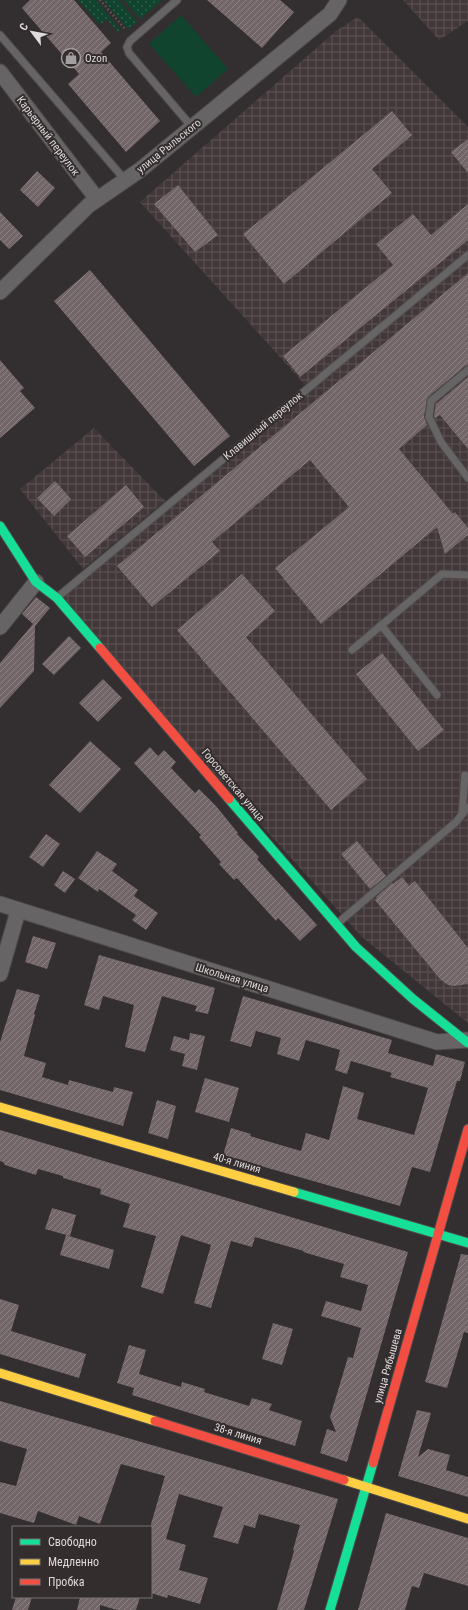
<svg xmlns="http://www.w3.org/2000/svg" width="468" height="1610" font-family="'Roboto Condensed',sans-serif">
<style>
.industrial{fill:url(#industrial-grid)}
.grass{fill:url(#grass-dots)}
.pitch{fill:#10442f}
.building{fill:url(#building-hatch)}
.lines{fill:none;stroke-linecap:round;stroke-linejoin:round}
.lane-casing{stroke:#4e4a4b;stroke-width:9}
.street-casing{stroke:#4e4a4b;stroke-width:17}
.fast-casing{stroke:#4e4a4b;stroke-width:11}
.slow-casing{stroke:#4e4a4b;stroke-width:11}
.jam-casing{stroke:#4e4a4b;stroke-width:11}
.path{stroke:#6a6969;stroke-width:2.5;stroke-dasharray:1 3;stroke-linecap:butt}
.lane{stroke:#676465;stroke-width:7}
.street{stroke:#676465;stroke-width:15}
.fast{stroke:#16e098;stroke-width:9}
.slow{stroke:#ffcf43;stroke-width:9}
.jam{stroke:#f24e42;stroke-width:9}
.labels{text-anchor:middle;dominant-baseline:central;stroke-width:4;stroke-linejoin:round;paint-order:stroke}
.poi-label{font-size:11px;fill:#dfdadb;stroke:#342d2e;text-anchor:start}
.street-label{font-size:11px;fill:#dfdadb;stroke:#342d2e}
</style>
<defs>
<pattern id="industrial-grid" width="8" height="8" patternUnits="userSpaceOnUse"><rect width="8" height="8" fill="#433839"/><path d="M0 4h8M4 0v8" fill="none" stroke="#5e5455"/></pattern>
<pattern id="grass-dots" width="8" height="8" patternUnits="userSpaceOnUse"><rect width="8" height="8" fill="#10442f"/><path d="M2 2h.1M6 6h.1" fill="none" stroke="#325e4d" stroke-width="1.8" stroke-linecap="round"/></pattern>
<pattern id="building-hatch" width="6" height="6" patternUnits="userSpaceOnUse"><rect width="6" height="6" fill="#736668"/><path d="M-1 1l2-2M0 6l6-6M5 7l2-2" fill="none" stroke="#8d8284"/></pattern>
</defs>
<rect width="100%" height="100%" fill="#332e2f"/>
<!-- industrial -->
<g class="industrial">
<polygon points="403,0 468,0 468,21 439,40"/>
<polygon points="358,17 468,127 468,1023 362,937 57,598 306,386 140,202 336,31"/>
<polygon points="94,428 165,501 83,569 20,489"/>
</g>
<!-- grass -->
<g class="grass">
<polygon points="78,0 96,0 121,30 118,32 107,19 100,25"/>
<polygon points="103,0 119,0 137,22 128,29"/>
<polygon points="124,0 162,0 140,19"/>
</g>
<!-- pitch -->
<polygon class="pitch" points="181,15 228,69 196,97 149,44"/>
<!-- building -->
<g class="building">
<polygon points="30,0 74,0 111,43 101,52 160,121 126,152 68,84 79,74 22,8"/>
<polygon points="207,0 280,0 294,12 262,48"/>
<polygon points="392,111 412,135 372,169 392,193 284,284 243,234"/>
<polygon points="468,139 468,173 451,152"/>
<polygon points="37,171 55,188 38,207 20,190"/>
<polygon points="178,185 218,235 195,252 154,204"/>
<polygon points="468,204 468,240 300,377 283,356 393,265 376,244 413,214 431,235"/>
<polygon points="0,212 23,236 9,249 0,240"/>
<polygon points="90,270 230,436 194,466 54,301"/>
<polygon points="468,273 468,365 465,366 428,397 424,416 427,425 399,449 453,514 455,512 468,528 468,535 445,554 437,527 321,624 275,568 349,507 310,460 212,542 220,551 152,607 117,566"/>
<polygon points="0,360 24,388 20,391 35,408 0,438"/>
<polygon points="468,377 468,449 440,415 435,418 434,416 436,404"/>
<polygon points="55,481 71,499 54,516 37,498"/>
<polygon points="126,485 144,507 85,557 67,536"/>
<polygon points="242,574 275,611 246,637 367,779 331,810 177,630"/>
<polygon points="36,597 50,608 35,626 34,671 0,708 0,663 33,624 22,614"/>
<polygon points="69,636 81,648 54,675 42,664"/>
<polygon points="382,653 444,730 418,751 356,674"/>
<polygon points="103,679 122,698 98,722 79,703"/>
<polygon points="90,741 121,769 80,813 49,785"/>
<polygon points="150,747 158,756 164,750 176,762 171,768 195,793 199,789 216,806 238,833 237,834 259,857 257,859 317,925 300,941 278,918 276,921 237,878 234,880 219,864 221,862 199,837 201,835 134,763"/>
<polygon points="46,834 60,844 43,867 29,857"/>
<polygon points="357,841 386,876 370,889 341,854"/>
<polygon points="97,851 117,864 112,871 138,890 134,896 158,913 146,930 132,920 136,915 99,889 98,892 78,878"/>
<polygon points="63,871 75,879 65,893 54,885"/>
<polygon points="402,877 409,886 415,881 468,948 468,984 454,986 448,985 440,979 375,900 377,898 376,897 392,883 393,884"/>
<polygon points="33,936 56,943 47,969 25,962"/>
<polygon points="99,955 215,988 208,1014 195,1011 197,1006 162,996 145,1052 125,1047 134,1005 103,996 99,1010 84,1005"/>
<polygon points="17,989 40,995 34,1014 35,1015 24,1056 46,1063 42,1077 68,1085 69,1080 113,1092 114,1087 133,1092 123,1126 0,1090 0,1042"/>
<polygon points="243,996 392,1040 388,1053 433,1066 436,1054 465,1062 460,1081 457,1081 430,1172 412,1167 400,1206 223,1155 231,1128 251,1134 250,1136 301,1151 306,1133 329,1140 343,1086 364,1093 357,1119 414,1135 428,1088 390,1077 392,1073 351,1061 347,1074 335,1070 340,1050 306,1040 299,1061 277,1054 281,1038 256,1031 251,1047 230,1041"/>
<polygon points="190,1033 205,1036 197,1070 182,1066 185,1054 170,1050 174,1036 189,1040"/>
<polygon points="205,1078 239,1088 229,1122 195,1112"/>
<polygon points="157,1100 176,1106 168,1139 148,1133"/>
<polygon points="0,1130 408,1252 347,1462 320,1453 327,1429 336,1432 330,1417 348,1357 353,1358 361,1328 321,1316 326,1301 361,1311 368,1285 340,1277 344,1264 303,1252 304,1251 255,1237 252,1247 231,1241 211,1308 194,1303 211,1245 181,1235 163,1294 141,1287 156,1236 123,1227 130,1204 100,1194 101,1189 63,1178 63,1176 38,1169 36,1175 5,1165 3,1162 0,1161"/>
<polygon points="52,1208 76,1215 70,1236 45,1229"/>
<polygon points="66,1235 114,1250 109,1269 60,1255"/>
<polygon points="461,1254 468,1255 468,1333 464,1332 447,1388 425,1382"/>
<polygon points="0,1299 19,1305 11,1331 86,1354 79,1378 0,1354"/>
<polygon points="273,1323 293,1329 282,1365 262,1359"/>
<polygon points="129,1345 146,1350 139,1374 181,1387 182,1382 205,1389 204,1392 249,1406 252,1398 272,1404 269,1410 302,1421 295,1446 132,1395 134,1388 117,1383"/>
<polygon points="0,1401 338,1499 304,1610 277,1610 294,1551 293,1550 300,1525 259,1514 255,1528 244,1525 238,1544 213,1537 223,1507 179,1494 166,1539 186,1545 179,1570 208,1578 200,1604 168,1595 167,1598 151,1593 151,1524 165,1476 121,1464 100,1524 79,1516 76,1525 38,1511 34,1523 0,1513 0,1482 16,1486 27,1449 0,1441"/>
<polygon points="417,1410 431,1413 418,1457 428,1449 450,1455 446,1470 468,1477 468,1497 398,1476"/>
<polygon points="386,1513 468,1538 468,1586 424,1573 419,1588 412,1586 405,1610 358,1610"/>
<polygon points="16,1597 32,1597 28,1610 12,1610"/>
<polygon points="80,1597 140,1597 136,1610 117,1610 100,1605 100,1610 77,1610"/>
</g>
<g class="lines">
<defs>
<g id="lane">
<polyline points="177,0 130,41 127,47 129,53 192,127"/>
<polyline points="0,35 126,181"/>
<polyline points="468,370 431,401 429,417 441,442 468,478"/>
<polyline points="59,596 468,255"/>
<polyline points="381,625 437,695"/>
<polyline points="352,650 442,574 468,575"/>
<polyline points="462,814 465,775"/>
<polyline points="338,923 456,822 468,807"/>
</g>
<g id="street">
<polyline points="0,72 97,199"/>
<polyline points="0,292 89,205 140,170 330,14 339,0"/>
<polyline points="0,627 36,582"/>
<polyline points="0,904 437,1042 466,1040"/>
<polyline points="0,974 18,911"/>
</g>
<g id="fast">
<polyline points="0,526 36,582 57,598 100,648"/>
<polyline points="229,799 356,947 413,999 468,1043"/>
<polyline points="294,1192 468,1243"/>
<polyline points="330,1610 373,1463"/>
</g>
<g id="slow">
<polyline points="0,1107 294,1192"/>
<polyline points="0,1373 155,1421"/>
<polyline points="344,1480 468,1519"/>
</g>
<g id="jam">
<polyline points="100,648 229,799"/>
<polyline points="155,1421 344,1480"/>
<polyline points="373,1463 468,1129"/>
</g>
</defs>
<!-- lane casing -->
<use href="#lane" class="lane-casing"/>
<!-- street casing -->
<use href="#street" class="street-casing"/>
<!-- fast casing -->
<use href="#fast" class="fast-casing"/>
<!-- slow casing -->
<use href="#slow" class="slow-casing"/>
<!-- jam casing -->
<use href="#jam" class="jam-casing"/>
<!-- path -->
<polyline class="path" points="100,0 126,30"/>
<!-- lane -->
<use href="#lane" class="lane"/>
<!-- street -->
<use href="#street" class="street"/>
<!-- fast -->
<use href="#fast" class="fast"/>
<!-- slow -->
<use href="#slow" class="slow"/>
<!-- jam -->
<use href="#jam" class="jam"/>
</g>
<!-- icons -->
<defs>
<symbol id="shop-ring" viewBox="-11 -11 22 22"><circle r="9.5" fill="#342d2e" stroke="#a39e9f" stroke-width="1.5"/><path d="M-5-2.5h2.3a2.7 3.5 0 0 1 5.4 0H5L5.5 6h-11ZM-1.5-2.5h3a1.5 2.3 0 0 0-3 0Z" fill="#a39e9f"/></symbol>
</defs>
<g fill-rule="evenodd">
<use href="#shop-ring" x="60" y="47" width="22" height="22"/>
</g>
<g class="labels">
<!-- poi labels -->
<g class="poi-label">
<text x="85" y="58">Ozon</text>
</g>
<!-- street labels -->
<g class="street-label">
<text transform="translate(48 136) rotate(53)">Карьерный переулок</text>
<text transform="translate(169 146) rotate(-39)">улица Рыльского</text>
<text transform="translate(263 426) rotate(-40)">Клавишный переулок</text>
<text transform="translate(233 785) rotate(50)">Горсоветская улица</text>
<text transform="translate(232 978) rotate(17)">Школьная улица</text>
<text transform="translate(237 1163) rotate(16)">40-я линия</text>
<text transform="translate(388 1366) rotate(-74)">улица Рябышева</text>
<text transform="translate(238 1434) rotate(17)">38-я линия</text>
</g>
</g>
<!-- legend -->
<rect x="12" y="1526" width="140" height="72" fill="#342d2e" stroke="#787273"/>
<rect x="20" y="1539" width="20" height="6" fill="#16e098" stroke="#787273"/>
<text x="48" y="1546" font-size="12" fill="#dfdadb">Свободно</text>
<rect x="20" y="1559" width="20" height="6" fill="#ffcf43" stroke="#787273"/>
<text x="48" y="1566" font-size="12" fill="#dfdadb">Медленно</text>
<rect x="20" y="1579" width="20" height="6" fill="#f24e42" stroke="#787273"/>
<text x="48" y="1586" font-size="12" fill="#dfdadb">Пробка</text>
<!-- north arrow -->
<g transform="translate(32 32) rotate(302)" stroke="#342d2e" stroke-width="3" paint-order="stroke">
<path d="M0-3L7 15L0 10L-7 15Z" fill="#dfdadb"/>
<text y="-6" font-size="11" font-weight="bold" text-anchor="middle" fill="#dfdadb">С</text>
</g>
</svg>
